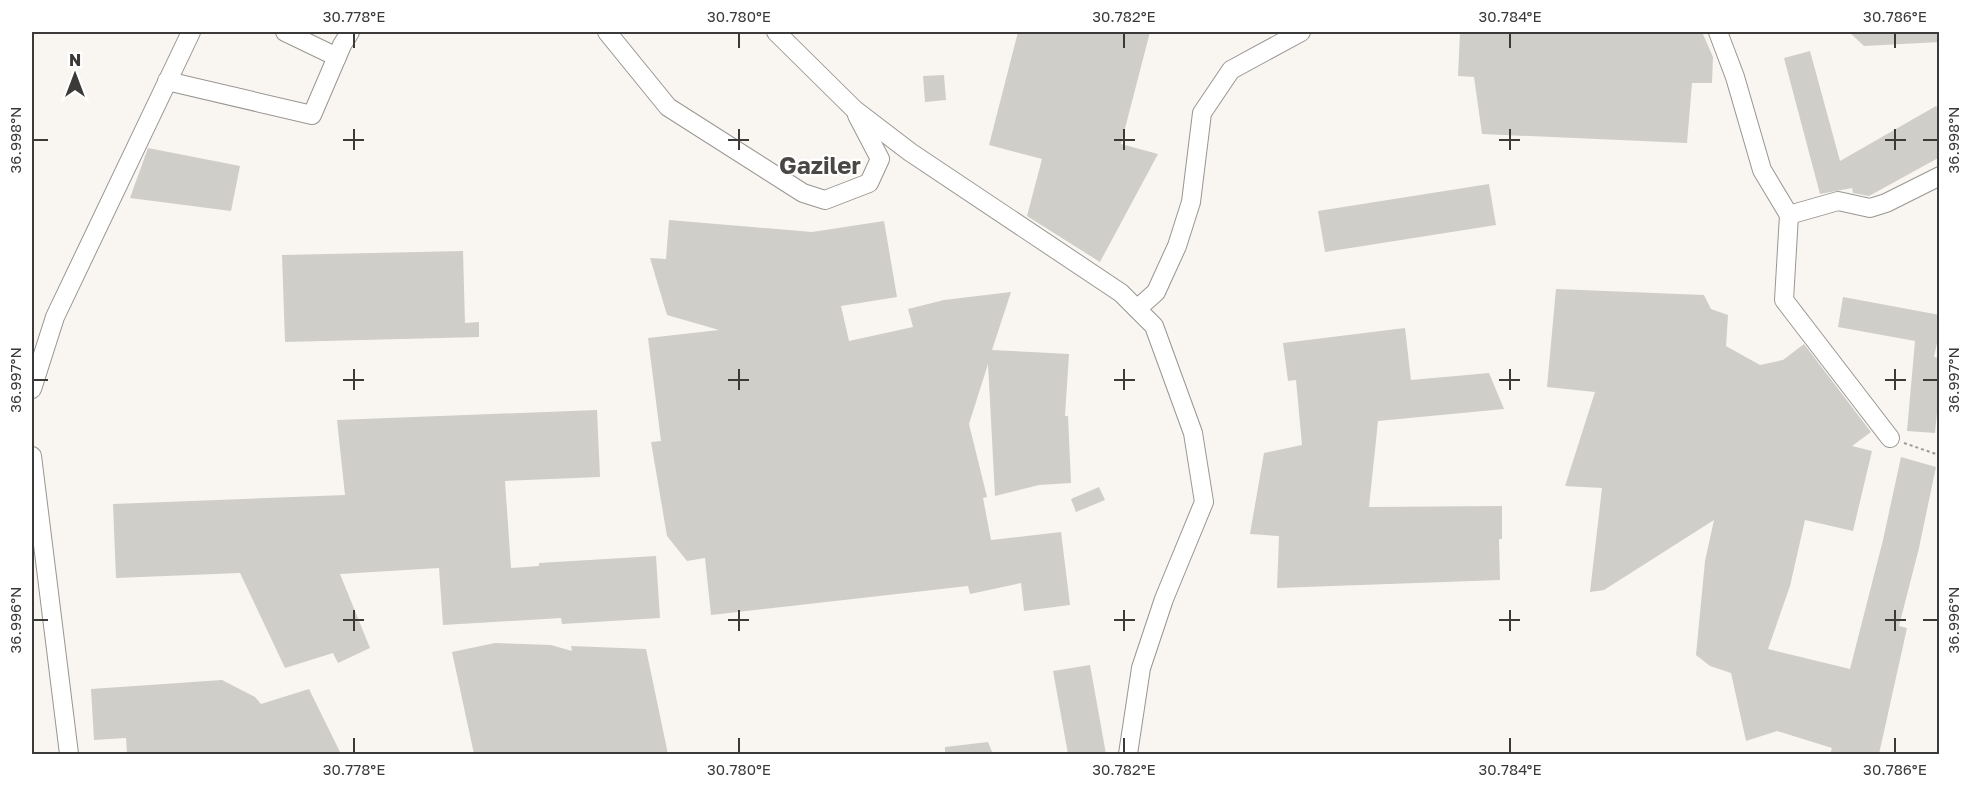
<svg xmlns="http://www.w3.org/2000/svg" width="1971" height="786" font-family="'Golos Text',sans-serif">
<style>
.building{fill:#d0cec9}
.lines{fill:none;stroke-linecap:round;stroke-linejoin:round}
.minor-casing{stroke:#989692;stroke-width:20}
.path{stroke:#9c9a97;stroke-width:2;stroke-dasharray:3 3;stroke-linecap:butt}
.minor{stroke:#fff;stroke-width:18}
.ticks{fill:none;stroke:#3b3a38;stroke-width:2}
.labels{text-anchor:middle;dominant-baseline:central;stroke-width:4.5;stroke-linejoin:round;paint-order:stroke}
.quarter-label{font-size:24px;font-weight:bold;fill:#4a4844;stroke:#fff}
.neatline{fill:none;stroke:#3b3a38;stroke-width:2}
.ticks-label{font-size:15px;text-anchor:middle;fill:#3b3a38}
</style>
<rect width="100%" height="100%" fill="#f9f6f2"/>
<!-- building -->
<g class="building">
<polygon points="1018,32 1150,32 1121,144 1158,154 1100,262 1027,216 1042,159 989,145"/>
<polygon points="1460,32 1702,32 1713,57 1712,83 1692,83 1687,143 1482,134 1474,77 1458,76"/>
<polygon points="1849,32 1940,32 1940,42 1864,46"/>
<polygon points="1810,51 1840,161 1936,106 1940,112 1940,157 1869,196 1853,193 1852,188 1820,194 1784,58"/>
<polygon points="944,75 946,100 925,102 923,76"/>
<polygon points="148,148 240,166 231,211 130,198"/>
<polygon points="1489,184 1496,225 1325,252 1318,211"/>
<polygon points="669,220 812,232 884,221 897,297 841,306 849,341 913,327 908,309 944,300 1011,292 992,350 1069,354 1065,416 1068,416 1071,483 1039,485 995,496 988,364 969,424 987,497 983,498 991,540 1061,532 1070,605 1024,611 1021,583 970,594 968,586 711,615 705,558 687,561 667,536 651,442 661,441 648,338 719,330 667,315 650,258 666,259"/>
<polygon points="463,251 465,323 479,322 479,337 285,342 282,255"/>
<polygon points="1556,289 1704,295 1711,309 1728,315 1726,346 1760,365 1783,360 1804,344 1871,432 1852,446 1872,451 1853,531 1805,520 1790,586 1768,649 1850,669 1883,540 1901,457 1936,467 1919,548 1899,626 1907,628 1879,754 1830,754 1832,748 1777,731 1746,741 1731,673 1710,666 1696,655 1705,561 1714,520 1604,590 1590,592 1602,488 1565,486 1595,392 1547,387"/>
<polygon points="1843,297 1940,315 1940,329 1934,357 1940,358 1940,382 1935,433 1907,431 1915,341 1838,327"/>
<polygon points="1405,328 1411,380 1489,373 1504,409 1378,421 1369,507 1502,506 1502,539 1499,539 1500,580 1277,588 1279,536 1250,534 1264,453 1302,445 1296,380 1288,381 1283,343"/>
<polygon points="597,410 600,477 505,481 511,568 539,566 539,563 656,556 660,618 562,624 561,618 443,625 439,568 340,574 370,648 338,663 333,653 285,668 240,573 116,578 113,504 345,495 337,420"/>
<polygon points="1099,487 1105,500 1076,512 1071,499"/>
<polygon points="495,643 551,645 572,651 571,646 646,649 668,754 474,754 452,652"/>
<polygon points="1090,665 1106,754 1068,754 1053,671"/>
<polygon points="222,680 255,697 261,704 309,689 341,754 127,754 126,738 94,740 91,689"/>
<polygon points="988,742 993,754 945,754 945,747"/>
</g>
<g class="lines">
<defs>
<g id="minor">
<polyline points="285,32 337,57"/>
<polyline points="607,32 668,107 803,193 825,200 869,183 880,159 857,115"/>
<polyline points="776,32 855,110 910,152 1121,293 1154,326 1193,433 1204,502 1164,599 1141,668 1128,754"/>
<polyline points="1718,32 1735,77 1762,170 1789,215 1784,300 1890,438"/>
<polyline points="167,81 312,115 342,45 350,32"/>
<polyline points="1789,215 1838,201 1870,208 1886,203 1940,176"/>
<polyline points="1137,309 1156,292 1177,246 1191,202 1202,113 1231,70 1301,32"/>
<polyline points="32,389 55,317 191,32"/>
<polyline points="32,456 69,754"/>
</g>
</defs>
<!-- minor casing -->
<use href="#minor" class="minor-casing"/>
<!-- path -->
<polyline class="path" points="1904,443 1936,454 1940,458"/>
<!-- minor -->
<use href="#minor" class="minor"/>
</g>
<!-- ticks -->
<path class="ticks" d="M 354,33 L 354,48M 739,33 L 739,48M 1124,33 L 1124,48M 1510,33 L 1510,48M 1895,33 L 1895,48M 354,129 L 354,150M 739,129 L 739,150M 1124,129 L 1124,150M 1510,129 L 1510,150M 1895,129 L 1895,150M 33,140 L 48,140M 343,140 L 364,140M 728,140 L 749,140M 1114,140 L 1135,140M 1499,140 L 1520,140M 1885,140 L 1906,140M 1923,140 L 1938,140M 354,369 L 354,390M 739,369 L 739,390M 1124,369 L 1124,390M 1510,369 L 1510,390M 1895,369 L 1895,390M 33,380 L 48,380M 343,380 L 364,380M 728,380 L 749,380M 1114,380 L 1135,380M 1499,380 L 1520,380M 1885,380 L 1906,380M 1923,380 L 1938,380M 354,610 L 354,631M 739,610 L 739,631M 1124,610 L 1124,631M 1510,610 L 1510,631M 1895,610 L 1895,631M 33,620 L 48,620M 343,620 L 364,620M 728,620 L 749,620M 1114,620 L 1135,620M 1499,620 L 1520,620M 1885,620 L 1906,620M 1923,620 L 1938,620M 354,738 L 354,753M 739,738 L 739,753M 1124,738 L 1124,753M 1510,738 L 1510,753M 1895,738 L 1895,753"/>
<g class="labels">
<!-- quarter labels -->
<g class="quarter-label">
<text x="820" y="164">Gaziler</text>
</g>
</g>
<!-- border -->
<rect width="1971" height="786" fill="none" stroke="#ffffff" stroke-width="66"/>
<!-- north arrow -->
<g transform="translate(75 75)" stroke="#ffffff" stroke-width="4.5" paint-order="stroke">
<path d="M0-4.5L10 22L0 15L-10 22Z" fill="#3b3a38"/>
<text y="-9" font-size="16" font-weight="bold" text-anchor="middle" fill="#3b3a38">N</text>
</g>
<rect x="33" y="33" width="1905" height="720" class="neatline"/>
<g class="ticks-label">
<text x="354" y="22">30.778°E</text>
<text x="739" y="22">30.780°E</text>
<text x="1124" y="22">30.782°E</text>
<text x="1510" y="22">30.784°E</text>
<text x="1895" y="22">30.786°E</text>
<text transform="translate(16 140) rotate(-90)" y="5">36.998°N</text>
<text transform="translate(1954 140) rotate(-90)" y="5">36.998°N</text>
<text transform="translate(16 380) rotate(-90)" y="5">36.997°N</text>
<text transform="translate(1954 380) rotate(-90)" y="5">36.997°N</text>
<text transform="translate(16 620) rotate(-90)" y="5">36.996°N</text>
<text transform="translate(1954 620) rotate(-90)" y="5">36.996°N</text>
<text x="354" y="775">30.778°E</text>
<text x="739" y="775">30.780°E</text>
<text x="1124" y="775">30.782°E</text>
<text x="1510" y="775">30.784°E</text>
<text x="1895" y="775">30.786°E</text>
</g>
</svg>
